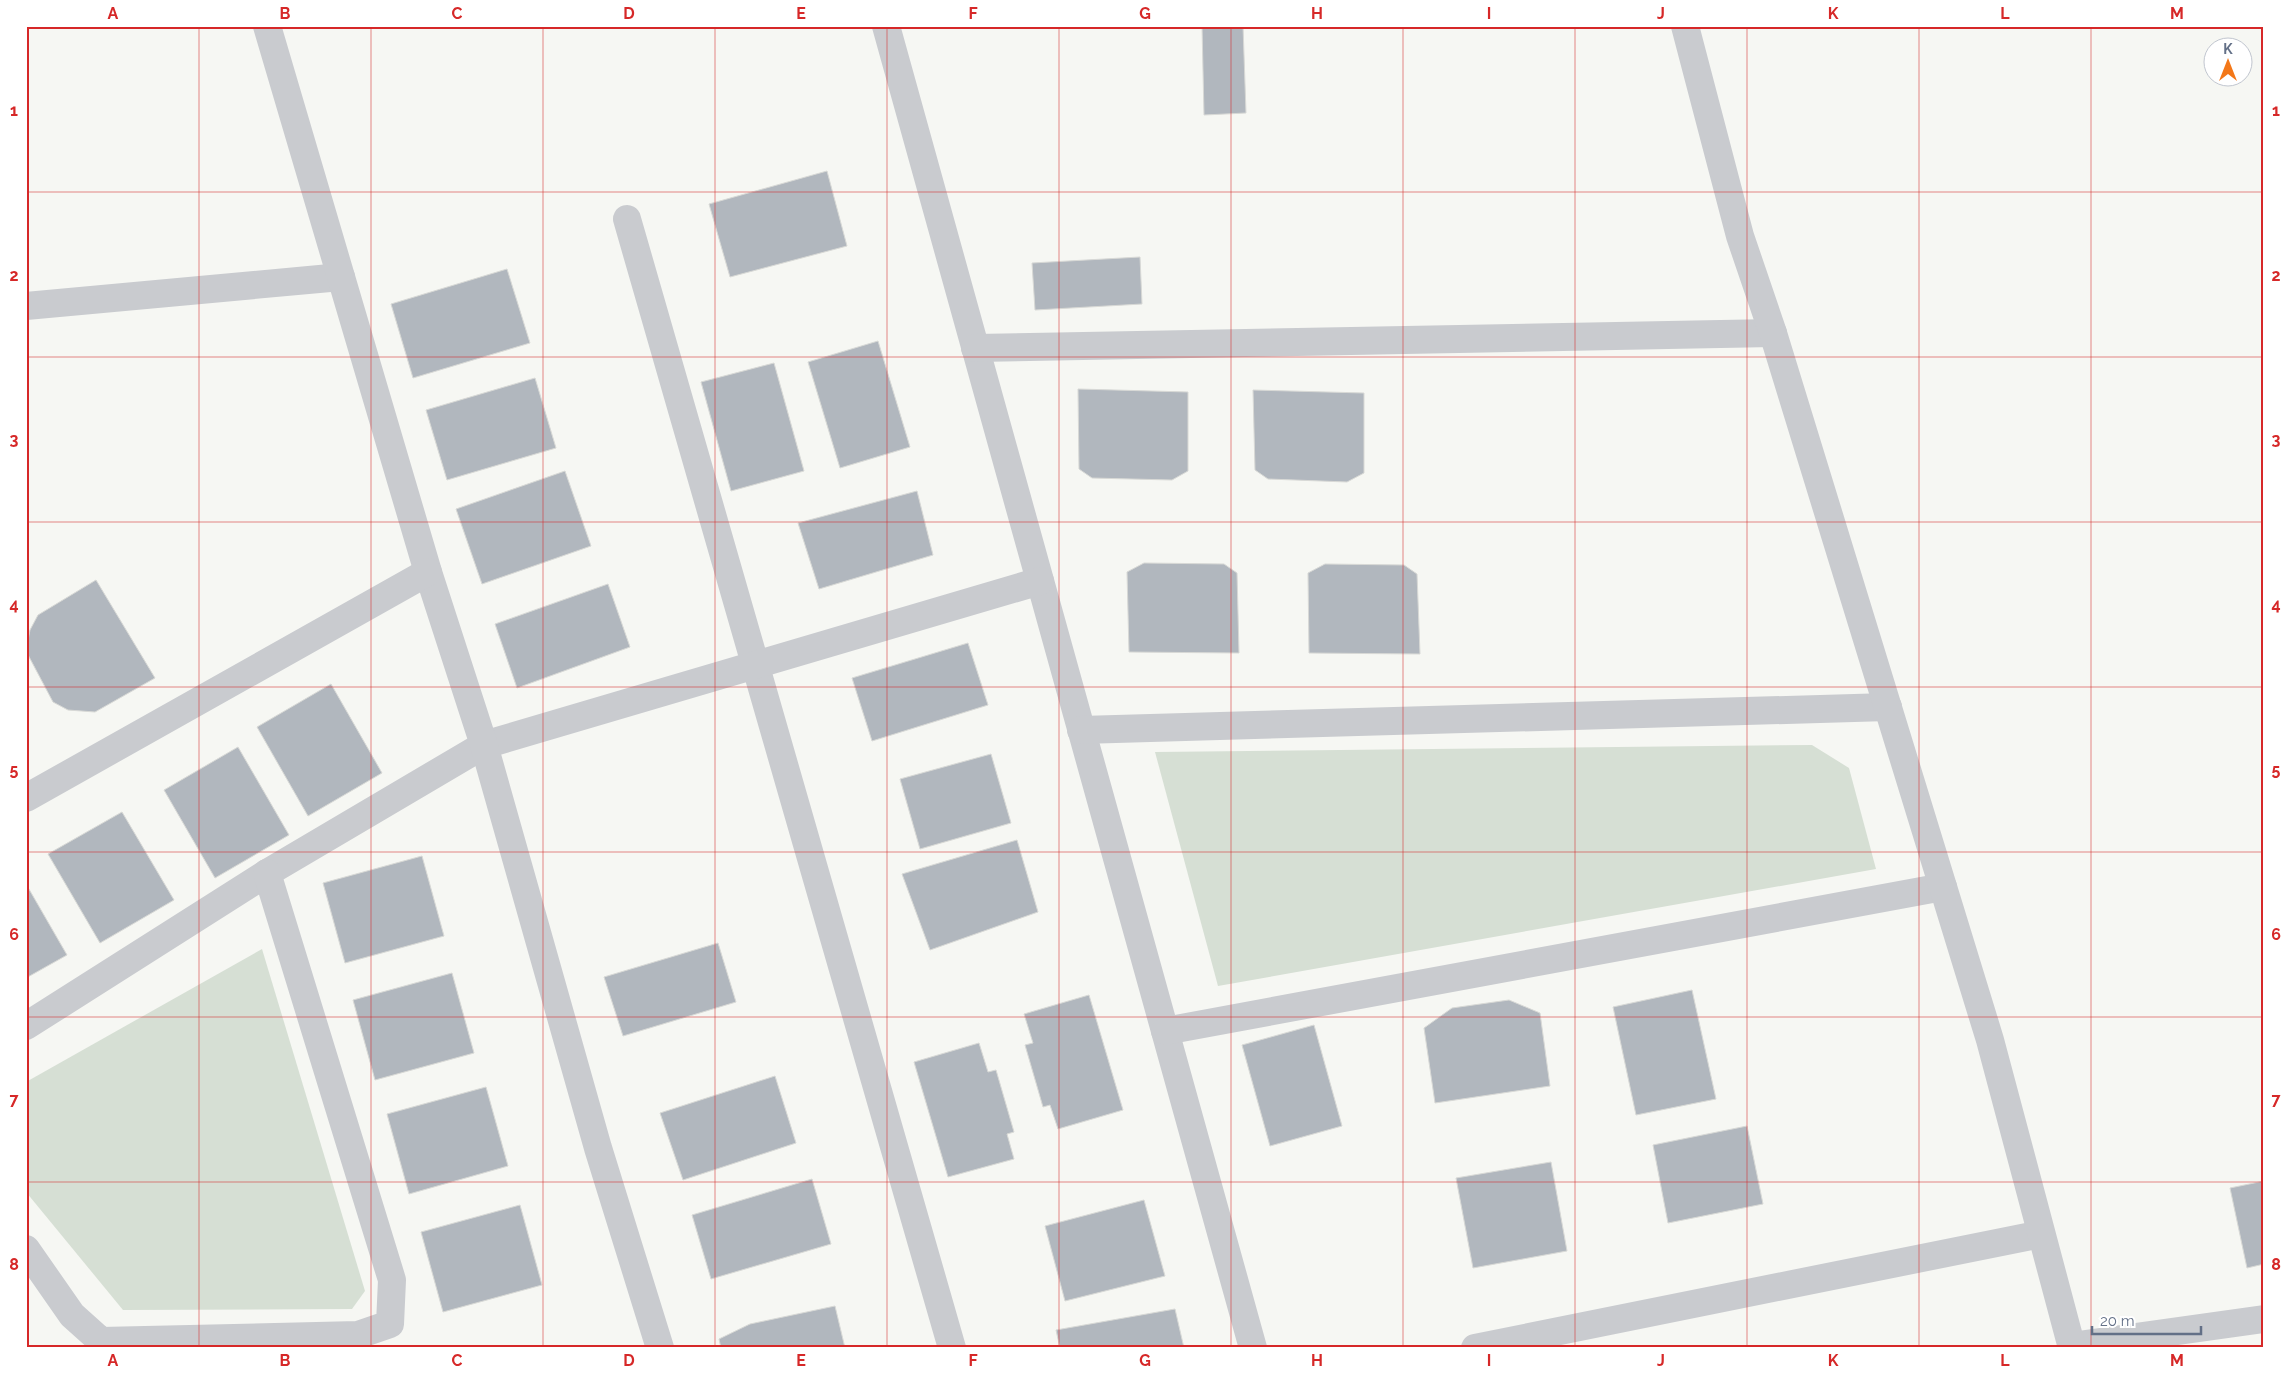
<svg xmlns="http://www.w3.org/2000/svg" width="2290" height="1374" font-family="Raleway,sans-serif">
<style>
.green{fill:#d6dfd4}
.building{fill:#b1b7be;stroke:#d8d9d6}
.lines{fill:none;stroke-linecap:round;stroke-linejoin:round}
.minor{stroke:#c9cbcf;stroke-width:28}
.tertiary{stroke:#c9cbcf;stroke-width:28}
.grid{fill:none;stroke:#d62828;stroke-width:1;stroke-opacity:0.55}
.neatline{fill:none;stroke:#d62828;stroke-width:2}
.grid-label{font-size:16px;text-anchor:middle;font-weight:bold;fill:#d62828}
</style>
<rect width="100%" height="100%" fill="#f6f7f3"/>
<!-- green -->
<g class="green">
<polygon points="1812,745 1849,768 1876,869 1218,986 1155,752"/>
<polygon points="262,949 365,1291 352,1309 123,1310 26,1192 26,1082"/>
</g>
<!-- building -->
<g class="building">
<polygon points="1202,26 1243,26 1246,113 1204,115"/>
<polygon points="827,171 847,246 730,277 709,204"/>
<polygon points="1140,257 1142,304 1035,310 1032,263"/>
<polygon points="507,269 530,343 413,378 391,304"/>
<polygon points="878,341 910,447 840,468 808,362"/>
<polygon points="774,363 804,471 731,491 701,382"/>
<polygon points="535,378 556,448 447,480 426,410"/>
<polygon points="1078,389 1188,392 1188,471 1172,480 1092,478 1079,469"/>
<polygon points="1253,390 1364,393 1364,473 1347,482 1268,479 1255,470"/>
<polygon points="565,471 591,546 482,584 456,509"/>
<polygon points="917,491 933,555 819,589 798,523"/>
<polygon points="1144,563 1224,564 1237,573 1239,653 1129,652 1127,572"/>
<polygon points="1325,564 1404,565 1417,574 1420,654 1309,653 1308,573"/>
<polygon points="96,580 155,678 95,712 68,710 53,702 26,651 30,630 38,615"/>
<polygon points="608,584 630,647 517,688 495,624"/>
<polygon points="968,643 988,705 872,741 852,678"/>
<polygon points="331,684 382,773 308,816 257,727"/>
<polygon points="238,747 289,835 215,878 164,790"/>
<polygon points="991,754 1011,823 920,849 900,779"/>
<polygon points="122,812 174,900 100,943 48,854"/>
<polygon points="1017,840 1038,912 930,950 902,874"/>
<polygon points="422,856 444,936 345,963 323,883"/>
<polygon points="26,884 67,955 26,978"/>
<polygon points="718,943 736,1002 623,1036 604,977"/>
<polygon points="452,973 474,1053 375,1080 353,1000"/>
<polygon points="1692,990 1716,1099 1636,1115 1613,1007"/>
<polygon points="1089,995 1123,1110 1058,1129 1050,1105 1043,1107 1025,1045 1033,1043 1024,1014"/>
<polygon points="1509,1000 1540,1013 1550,1086 1435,1103 1424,1028 1452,1008"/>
<polygon points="1314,1025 1342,1126 1270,1146 1242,1045"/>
<polygon points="979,1043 988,1072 996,1070 1014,1132 1007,1134 1014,1159 948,1177 914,1062"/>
<polygon points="775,1076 796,1143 683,1180 660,1113"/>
<polygon points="486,1087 508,1166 409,1194 387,1114"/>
<polygon points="1747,1126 1763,1204 1668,1223 1653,1145"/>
<polygon points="1551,1162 1567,1251 1473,1268 1456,1178"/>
<polygon points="812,1179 831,1244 711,1279 692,1215"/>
<polygon points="2264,1181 2264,1264 2247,1268 2230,1188"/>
<polygon points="1144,1200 1165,1276 1065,1301 1045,1226"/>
<polygon points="520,1205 542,1285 443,1312 421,1232"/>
<polygon points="835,1306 845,1348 721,1348 719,1339 750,1324"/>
<polygon points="1175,1309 1184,1348 1060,1348 1056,1330"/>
</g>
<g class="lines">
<!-- minor -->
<g class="minor">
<polyline points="886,26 1253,1348"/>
<path d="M 627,219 C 734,596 844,972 952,1348"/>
<polyline points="26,306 341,277"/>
<polyline points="975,348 1773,333"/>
<polyline points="1081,730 1888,707"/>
<polyline points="26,1026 267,873 484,745 1040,581"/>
<polyline points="1165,1031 1943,887"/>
<polyline points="26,1249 72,1315 101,1341 358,1335 390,1324 392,1280 267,873"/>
<polyline points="2071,1346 2264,1319"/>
<polyline points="1475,1348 2041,1234"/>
</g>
<!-- tertiary -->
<g class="tertiary">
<polyline points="267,26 428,572 484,745 598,1148 660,1348"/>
<polyline points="1685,26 1740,236 1773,333 1990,1040 2072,1348"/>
<polyline points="26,798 428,572"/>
</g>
</g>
<!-- grid -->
<path class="grid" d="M 199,26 L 199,1348M 371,26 L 371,1348M 543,26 L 543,1348M 715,26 L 715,1348M 887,26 L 887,1348M 1059,26 L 1059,1348M 1231,26 L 1231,1348M 1403,26 L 1403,1348M 1575,26 L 1575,1348M 1747,26 L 1747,1348M 1919,26 L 1919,1348M 2091,26 L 2091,1348M 26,192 L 2264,192M 26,357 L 2264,357M 26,522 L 2264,522M 26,687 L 2264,687M 26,852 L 2264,852M 26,1017 L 2264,1017M 26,1182 L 2264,1182"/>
<!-- border -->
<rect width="2290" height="1374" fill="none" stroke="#ffffff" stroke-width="55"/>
<!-- north arrow -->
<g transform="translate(2228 62)"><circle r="24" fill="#ffffff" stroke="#c1c6cf"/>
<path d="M0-4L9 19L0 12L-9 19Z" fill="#f37718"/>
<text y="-8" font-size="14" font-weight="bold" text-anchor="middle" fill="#637087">K</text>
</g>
<!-- scale -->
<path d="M2092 1326v8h109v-8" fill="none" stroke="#637087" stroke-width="2.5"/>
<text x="2100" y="1326" font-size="15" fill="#637087" stroke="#ffffff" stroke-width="4" paint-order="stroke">20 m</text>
<rect x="28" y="28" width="2234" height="1318" class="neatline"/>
<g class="grid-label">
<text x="113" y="19">A</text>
<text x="285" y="19">B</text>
<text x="457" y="19">C</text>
<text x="629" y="19">D</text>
<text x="801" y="19">E</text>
<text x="973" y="19">F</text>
<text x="1145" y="19">G</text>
<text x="1317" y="19">H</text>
<text x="1489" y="19">I</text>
<text x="1661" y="19">J</text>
<text x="1833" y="19">K</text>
<text x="2005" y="19">L</text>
<text x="2177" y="19">M</text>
<text x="14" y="116">1</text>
<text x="2276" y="116">1</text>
<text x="14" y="281">2</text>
<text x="2276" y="281">2</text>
<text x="14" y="445">3</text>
<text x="2276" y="445">3</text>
<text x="14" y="610">4</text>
<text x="2276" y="610">4</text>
<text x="14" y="775">5</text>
<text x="2276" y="775">5</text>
<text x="14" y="940">6</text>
<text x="2276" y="940">6</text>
<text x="14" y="1105">7</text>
<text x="2276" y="1105">7</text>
<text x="14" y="1270">8</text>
<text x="2276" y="1270">8</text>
<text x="113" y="1366">A</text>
<text x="285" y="1366">B</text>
<text x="457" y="1366">C</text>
<text x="629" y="1366">D</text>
<text x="801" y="1366">E</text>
<text x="973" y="1366">F</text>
<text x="1145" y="1366">G</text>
<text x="1317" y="1366">H</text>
<text x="1489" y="1366">I</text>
<text x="1661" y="1366">J</text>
<text x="1833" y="1366">K</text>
<text x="2005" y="1366">L</text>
<text x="2177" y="1366">M</text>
</g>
</svg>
